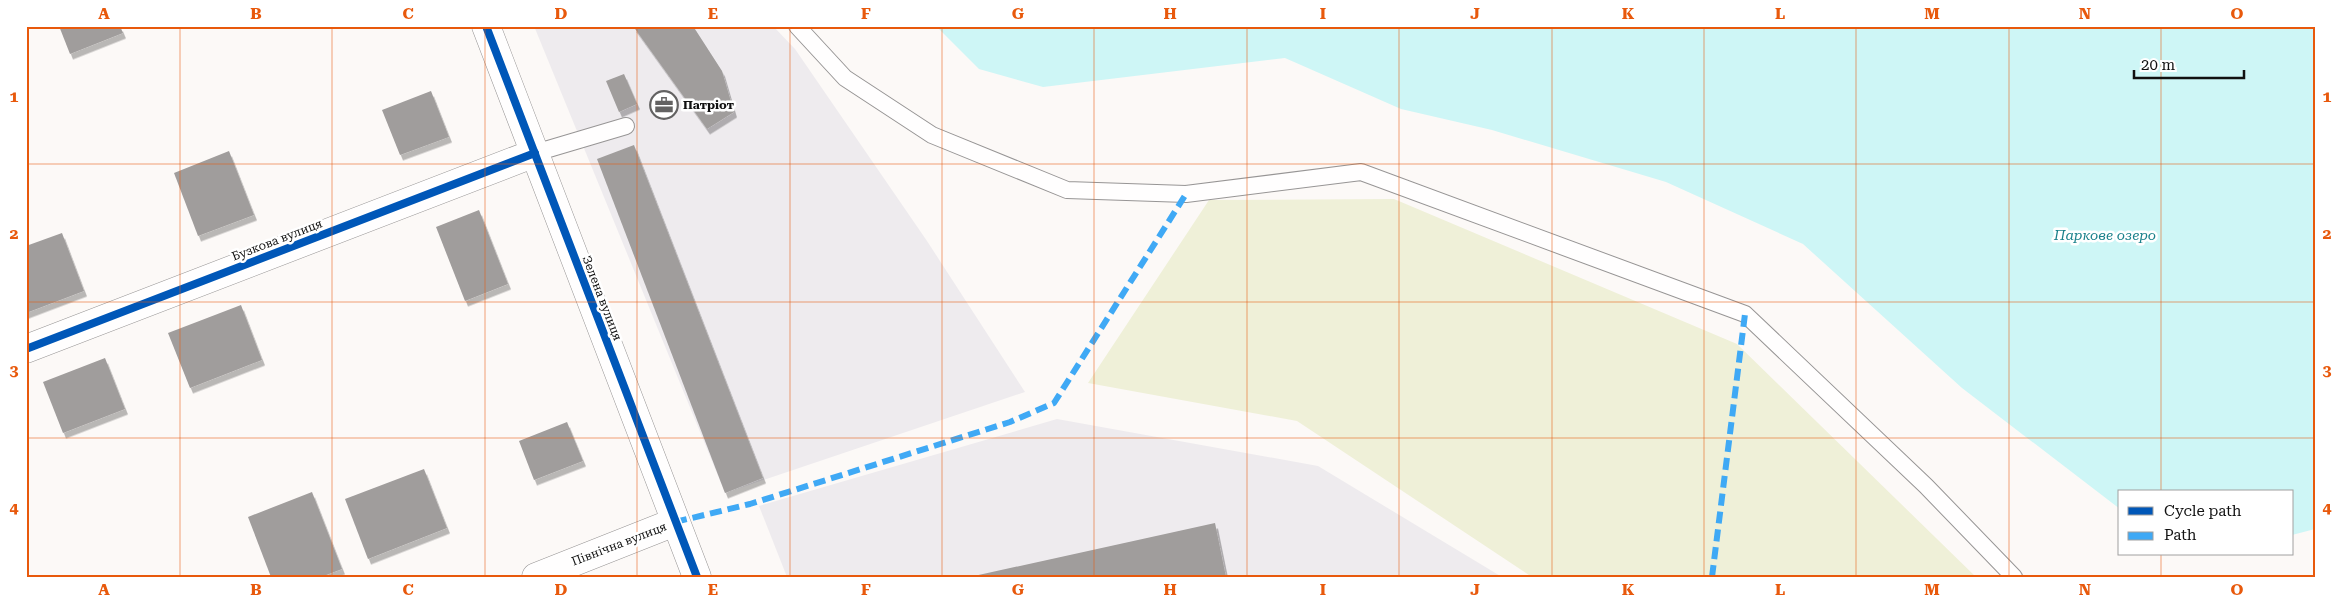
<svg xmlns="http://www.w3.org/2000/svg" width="2341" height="603" font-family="'Roboto Serif',serif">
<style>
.industrial{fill:#eeebee}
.green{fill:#eff0d8}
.water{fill:#cef6f6}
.building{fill:#a09d9c;filter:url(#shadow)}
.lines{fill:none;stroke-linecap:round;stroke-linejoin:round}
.service-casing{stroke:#979595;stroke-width:18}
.minor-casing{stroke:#979595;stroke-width:29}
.service{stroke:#fffefe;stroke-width:16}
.minor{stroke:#fffefe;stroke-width:28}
.quiet{stroke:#3fa9f5;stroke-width:6;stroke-dasharray:12 6;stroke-linecap:butt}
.cycleway-casing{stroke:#fff;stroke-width:11}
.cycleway{stroke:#0057b8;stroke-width:8}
.grid{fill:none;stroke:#e8590c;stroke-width:1;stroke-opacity:0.55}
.labels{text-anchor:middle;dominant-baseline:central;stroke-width:5;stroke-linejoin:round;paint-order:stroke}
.poi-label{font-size:12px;font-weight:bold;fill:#111;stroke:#fff;text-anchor:start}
.street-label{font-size:12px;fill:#111;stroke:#fff}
.water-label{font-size:14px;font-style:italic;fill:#1a818b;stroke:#fff}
.neatline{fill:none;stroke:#e8590c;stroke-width:2}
.grid-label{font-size:16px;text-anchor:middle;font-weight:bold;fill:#e8590c}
</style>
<defs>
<filter id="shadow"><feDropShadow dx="3" dy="5.5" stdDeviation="0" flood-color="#0004"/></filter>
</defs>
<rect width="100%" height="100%" fill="#fcf9f7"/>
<!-- industrial -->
<g class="industrial">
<polygon points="534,26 773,26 795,49 927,241 1025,392 725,493"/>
<polygon points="1057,419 1318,466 1502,577 787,577 759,506"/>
</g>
<!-- green -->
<polygon class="green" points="1394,199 1737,344 1976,577 1532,577 1297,421 1088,383 1209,200"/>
<!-- water -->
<polygon class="water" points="936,26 2315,26 2315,529 2292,535 2292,492 2120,492 2120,509 1962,388 1803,244 1666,182 1492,130 1401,109 1285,58 1043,87 979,69"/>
<!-- building -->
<g class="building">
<polygon points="59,26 120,26 123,33 70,54"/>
<polygon points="633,26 693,26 722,71 734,112 707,129"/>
<polygon points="624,74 637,104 619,112 606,81"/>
<polygon points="431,91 449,137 400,155 382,110"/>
<polygon points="634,145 763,478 725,493 597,159"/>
<polygon points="229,151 254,215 198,236 174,173"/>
<polygon points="479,210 508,284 465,301 436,227"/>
<polygon points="62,233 84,291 26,313 26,246"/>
<polygon points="241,305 262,360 190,388 168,333"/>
<polygon points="105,358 125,409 63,433 43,382"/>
<polygon points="567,422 583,461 534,480 519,441"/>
<polygon points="424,469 447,528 368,559 345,499"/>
<polygon points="312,492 342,569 321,577 271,577 248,517"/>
<polygon points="1215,523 1226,577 974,577 974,576"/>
</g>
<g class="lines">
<defs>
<g id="service">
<polyline points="797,26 845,78 932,135 1067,190 1186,194 1361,172 1745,314 1926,486 2014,577"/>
<polyline points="535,153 626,126"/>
</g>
<g id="minor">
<polyline points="486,26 697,577"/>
<polyline points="26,349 535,153"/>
<polyline points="536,577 675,522"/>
</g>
</defs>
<!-- service casing -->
<use href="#service" class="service-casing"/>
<!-- minor casing -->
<use href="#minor" class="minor-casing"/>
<!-- service -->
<use href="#service" class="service"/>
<!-- minor -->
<use href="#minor" class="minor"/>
<!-- quiet -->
<g class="quiet">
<polyline points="675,522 750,504 1010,422 1054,403 1186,194"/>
<polyline points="1712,577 1745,314"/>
</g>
<defs>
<g id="cycleway">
<polyline points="486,26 697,577"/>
<polyline points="26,349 535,153"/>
</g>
</defs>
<!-- cycleway casing -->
<use href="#cycleway" class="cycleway-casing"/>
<!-- cycleway -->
<use href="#cycleway" class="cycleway"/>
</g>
<!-- grid -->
<path class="grid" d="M 180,26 L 180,577M 332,26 L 332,577M 485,26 L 485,577M 637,26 L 637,577M 790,26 L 790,577M 942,26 L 942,577M 1094,26 L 1094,577M 1247,26 L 1247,577M 1399,26 L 1399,577M 1552,26 L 1552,577M 1704,26 L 1704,577M 1856,26 L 1856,577M 2009,26 L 2009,577M 2161,26 L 2161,492M 26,164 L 2315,164M 26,302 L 2315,302M 26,438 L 2315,438M 2161,554 L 2161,577"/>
<!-- icons -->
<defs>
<symbol id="office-ring" viewBox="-11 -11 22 22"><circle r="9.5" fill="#fff" stroke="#636262" stroke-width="1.5"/><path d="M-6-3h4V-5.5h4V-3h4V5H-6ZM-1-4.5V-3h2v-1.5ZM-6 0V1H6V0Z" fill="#636262"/></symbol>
</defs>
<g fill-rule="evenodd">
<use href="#office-ring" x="648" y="89" width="32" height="32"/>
</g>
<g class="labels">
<!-- poi labels -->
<g class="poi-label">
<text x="683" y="105">Патріот</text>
</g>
<!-- street labels -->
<g class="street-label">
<text transform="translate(277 240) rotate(-21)">Бузкова вулиця</text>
<text transform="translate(602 298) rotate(69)">Зелена вулиця</text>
<text transform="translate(619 544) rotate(-21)">Північна вулиця</text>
</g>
<!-- water labels -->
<g class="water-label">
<text x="2105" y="235">Паркове озеро</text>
</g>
</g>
<!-- border -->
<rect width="2341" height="603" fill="none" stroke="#ffffff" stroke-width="55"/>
<!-- legend -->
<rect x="2118" y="490" width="175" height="65" fill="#ffffff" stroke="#a0a0a0"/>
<rect x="2128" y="507" width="25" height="8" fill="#0057b8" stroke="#a0a0a0"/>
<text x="2164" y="516" font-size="15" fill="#111111">Cycle path</text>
<rect x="2128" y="532" width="25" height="8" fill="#3fa9f5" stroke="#a0a0a0"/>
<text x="2164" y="540" font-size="15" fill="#111111">Path</text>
<!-- scale -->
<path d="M2134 70v8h110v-8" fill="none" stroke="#111111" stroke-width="2.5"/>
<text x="2141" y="70" font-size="15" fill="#111111" stroke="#ffffff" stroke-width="4" paint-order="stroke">20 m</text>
<rect x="28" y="28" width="2286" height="548" class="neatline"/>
<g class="grid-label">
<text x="104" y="19">A</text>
<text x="256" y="19">B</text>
<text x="408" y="19">C</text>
<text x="561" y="19">D</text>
<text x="713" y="19">E</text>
<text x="866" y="19">F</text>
<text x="1018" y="19">G</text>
<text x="1170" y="19">H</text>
<text x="1323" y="19">I</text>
<text x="1475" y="19">J</text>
<text x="1628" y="19">K</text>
<text x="1780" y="19">L</text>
<text x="1932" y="19">M</text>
<text x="2085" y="19">N</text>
<text x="2237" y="19">O</text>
<text x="14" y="102">1</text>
<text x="2327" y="102">1</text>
<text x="14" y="239">2</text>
<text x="2327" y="239">2</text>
<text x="14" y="376">3</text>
<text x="2327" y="376">3</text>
<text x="14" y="513">4</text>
<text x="2327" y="513">4</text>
<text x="104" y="595">A</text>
<text x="256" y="595">B</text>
<text x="408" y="595">C</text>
<text x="561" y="595">D</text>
<text x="713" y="595">E</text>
<text x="866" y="595">F</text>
<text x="1018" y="595">G</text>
<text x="1170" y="595">H</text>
<text x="1323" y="595">I</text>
<text x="1475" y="595">J</text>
<text x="1628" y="595">K</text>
<text x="1780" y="595">L</text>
<text x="1932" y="595">M</text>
<text x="2085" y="595">N</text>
<text x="2237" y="595">O</text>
</g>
</svg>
